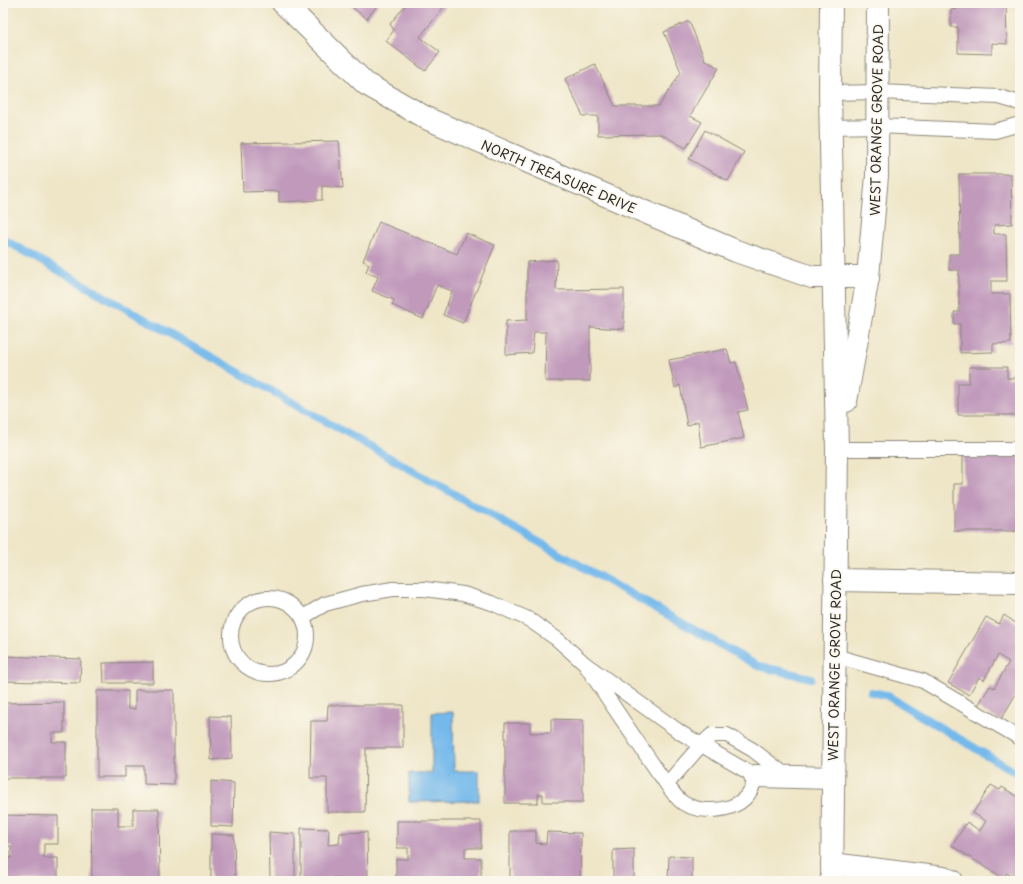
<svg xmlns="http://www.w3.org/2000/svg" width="1023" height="884" font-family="'Playpen Sans',sans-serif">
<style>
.water{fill:#75b9eb;stroke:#50728b}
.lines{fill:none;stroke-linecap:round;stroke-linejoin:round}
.stream{stroke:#75b9eb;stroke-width:8}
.building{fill:#c099bb}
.lane-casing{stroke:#8d887a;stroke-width:16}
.street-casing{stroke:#8d887a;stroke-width:24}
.primary-casing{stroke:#8d887a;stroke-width:24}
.lane{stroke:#fff;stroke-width:14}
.street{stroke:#fff;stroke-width:22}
.primary{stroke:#fff;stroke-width:22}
.labels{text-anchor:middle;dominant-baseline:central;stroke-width:3.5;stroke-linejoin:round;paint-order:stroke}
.street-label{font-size:13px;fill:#2b2b2b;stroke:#fbf7ec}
</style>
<rect width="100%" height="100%" fill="#fbf7ec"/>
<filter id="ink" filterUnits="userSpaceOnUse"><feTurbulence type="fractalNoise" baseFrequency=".025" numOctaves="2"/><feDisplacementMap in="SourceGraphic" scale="8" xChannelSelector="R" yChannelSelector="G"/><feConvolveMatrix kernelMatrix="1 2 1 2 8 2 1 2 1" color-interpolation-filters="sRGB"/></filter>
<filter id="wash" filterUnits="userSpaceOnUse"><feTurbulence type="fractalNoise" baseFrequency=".012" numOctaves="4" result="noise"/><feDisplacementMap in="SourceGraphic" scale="16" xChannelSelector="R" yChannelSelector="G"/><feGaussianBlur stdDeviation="0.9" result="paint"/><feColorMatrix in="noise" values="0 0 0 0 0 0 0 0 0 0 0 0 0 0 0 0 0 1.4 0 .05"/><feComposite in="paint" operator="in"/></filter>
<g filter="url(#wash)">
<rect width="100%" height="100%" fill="#efe6c8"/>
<!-- water -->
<polygon class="water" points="453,712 454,771 479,771 479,801 409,802 409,773 432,773 432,713"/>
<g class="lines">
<!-- stream -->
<g class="stream">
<polyline points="3,239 758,666 811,678"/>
<polyline points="871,692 886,695 1020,775"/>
</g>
</g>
<g id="blocks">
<!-- building -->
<g class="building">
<polygon points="347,3 379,3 367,19"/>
<polygon points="407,3 446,4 420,37 440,52 425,71 386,41 394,30 390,24"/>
<polygon points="957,3 1006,3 1007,44 992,43 992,54 958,53 958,27 951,27 951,10 957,9"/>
<polygon points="689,21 705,60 719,68 690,116 702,122 686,148 661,134 598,135 598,116 583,116 565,79 595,64 615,106 659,106 681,72 664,32"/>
<polygon points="705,130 744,152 728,181 689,159"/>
<polygon points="339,141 343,188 322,186 322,200 279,202 279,191 243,192 241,143"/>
<polygon points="959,174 1011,174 1012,224 994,225 994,234 1006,234 1007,281 991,281 991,294 1010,294 1011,343 993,344 993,352 960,353 960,324 954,324 954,312 959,312 959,270 949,270 949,254 960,254"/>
<polygon points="379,222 457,254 466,233 495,245 463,323 443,315 452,291 437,285 423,319 392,305 394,300 372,291 378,277 366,272 369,264 363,261"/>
<polygon points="557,260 556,290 624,289 624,329 590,327 590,381 545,381 546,332 534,332 532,353 506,355 506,321 527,320 527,262"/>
<polygon points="727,349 731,363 736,362 748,410 738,412 744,438 701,447 698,421 687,426 680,385 675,388 669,360"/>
<polygon points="969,367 1007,367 1007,378 1020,378 1020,415 958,415 958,383 969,383"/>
<polygon points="963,453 1020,454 1020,531 954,531 954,484 963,484"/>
<polygon points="1004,615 1020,626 1020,687 1000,721 977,707 990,686 994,688 1009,662 998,655 984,680 979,677 969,695 948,683 986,617 999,624"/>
<polygon points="3,656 81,659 80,683 3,681"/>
<polygon points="153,662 153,683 104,683 103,663"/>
<polygon points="135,690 174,690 174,785 144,784 144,766 125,766 125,777 97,777 97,691 128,691 128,709 135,709"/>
<polygon points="64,702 64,733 52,733 52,742 66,742 66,778 3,778 3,703"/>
<polygon points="328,705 403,705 403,748 366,748 365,812 327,812 327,778 310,778 311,721 327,721"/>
<polygon points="210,716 231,717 232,758 211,760"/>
<polygon points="551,719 583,720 583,802 543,802 543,794 538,794 538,803 505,803 505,723 530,723 530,733 551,733"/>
<polygon points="211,781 234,783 233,827 211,826"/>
<polygon points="991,785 1000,790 1002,787 1020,798 1020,881 1012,881 1009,879 1012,876 1007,873 1003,878 952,846 967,822 980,831 986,821 973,813"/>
<polygon points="91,808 118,808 118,826 133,826 133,809 159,809 160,881 132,881 132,878 121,878 121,881 92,881"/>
<polygon points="3,815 58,816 58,844 44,844 44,858 58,858 58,881 3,881 3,858 11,858 11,846 3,846"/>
<polygon points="397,821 481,821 481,848 465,848 465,858 481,858 481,881 396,881 396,859 408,859 408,848 397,848"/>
<polygon points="301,828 329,829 328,845 339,844 340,833 367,832 368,881 340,881 340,878 328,877 328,881 301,881"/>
<polygon points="510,831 536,831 536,843 546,844 547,832 581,833 580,881 510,881"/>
<polygon points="269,832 295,834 295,879 270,879"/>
<polygon points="211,834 234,835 235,879 211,878"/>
<polygon points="634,849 634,881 613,881 613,850"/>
<polygon points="669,856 692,857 692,881 668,881"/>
</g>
</g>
</g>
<g filter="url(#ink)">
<use href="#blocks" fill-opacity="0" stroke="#8d887a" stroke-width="1"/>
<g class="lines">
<defs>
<g id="lane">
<polyline points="830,93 878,92 999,97 1020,103"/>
<polyline points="831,127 877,126 995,131 1020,124"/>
<polyline points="837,449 1020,449"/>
<circle cx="269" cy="636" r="38"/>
<path d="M 303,617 L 325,604 L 362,594 L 393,589 L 424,589 L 463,594 L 492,603 L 528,619 L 557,639 L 585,664 L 681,733 L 755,776 C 753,792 744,802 730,807 C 715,812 696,811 683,803 C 673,796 666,782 658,772 C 633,736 609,700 585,664"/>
<polyline points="835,656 923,681 1020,738"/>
<polyline points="667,784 701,745 712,735 727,735 753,750 788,777"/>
</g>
<g id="street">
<polyline points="283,3 366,84 428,119 736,251 812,277 868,277"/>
<polyline points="835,580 1020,583"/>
<polyline points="755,776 833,778"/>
<polyline points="832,864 943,878 952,881"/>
</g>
<g id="primary">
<polyline points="831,3 830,93 837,449 832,881"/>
<polyline points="846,401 868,277 877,176 878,3"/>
</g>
</defs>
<!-- lane casing -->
<use href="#lane" class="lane-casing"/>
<!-- street casing -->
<use href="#street" class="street-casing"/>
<!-- primary casing -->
<use href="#primary" class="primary-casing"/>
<!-- lane -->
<use href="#lane" class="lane"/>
<!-- street -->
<use href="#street" class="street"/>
<!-- primary -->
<use href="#primary" class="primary"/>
</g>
</g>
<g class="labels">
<!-- street labels -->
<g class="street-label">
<text transform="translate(876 120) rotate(-89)">WEST ORANGE GROVE ROAD</text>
<text transform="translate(559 176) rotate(23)">NORTH TREASURE DRIVE</text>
<text transform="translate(834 665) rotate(-89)">WEST ORANGE GROVE ROAD</text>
</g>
</g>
<!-- margin -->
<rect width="1023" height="884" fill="none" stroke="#fbf7ec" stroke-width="16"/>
</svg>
